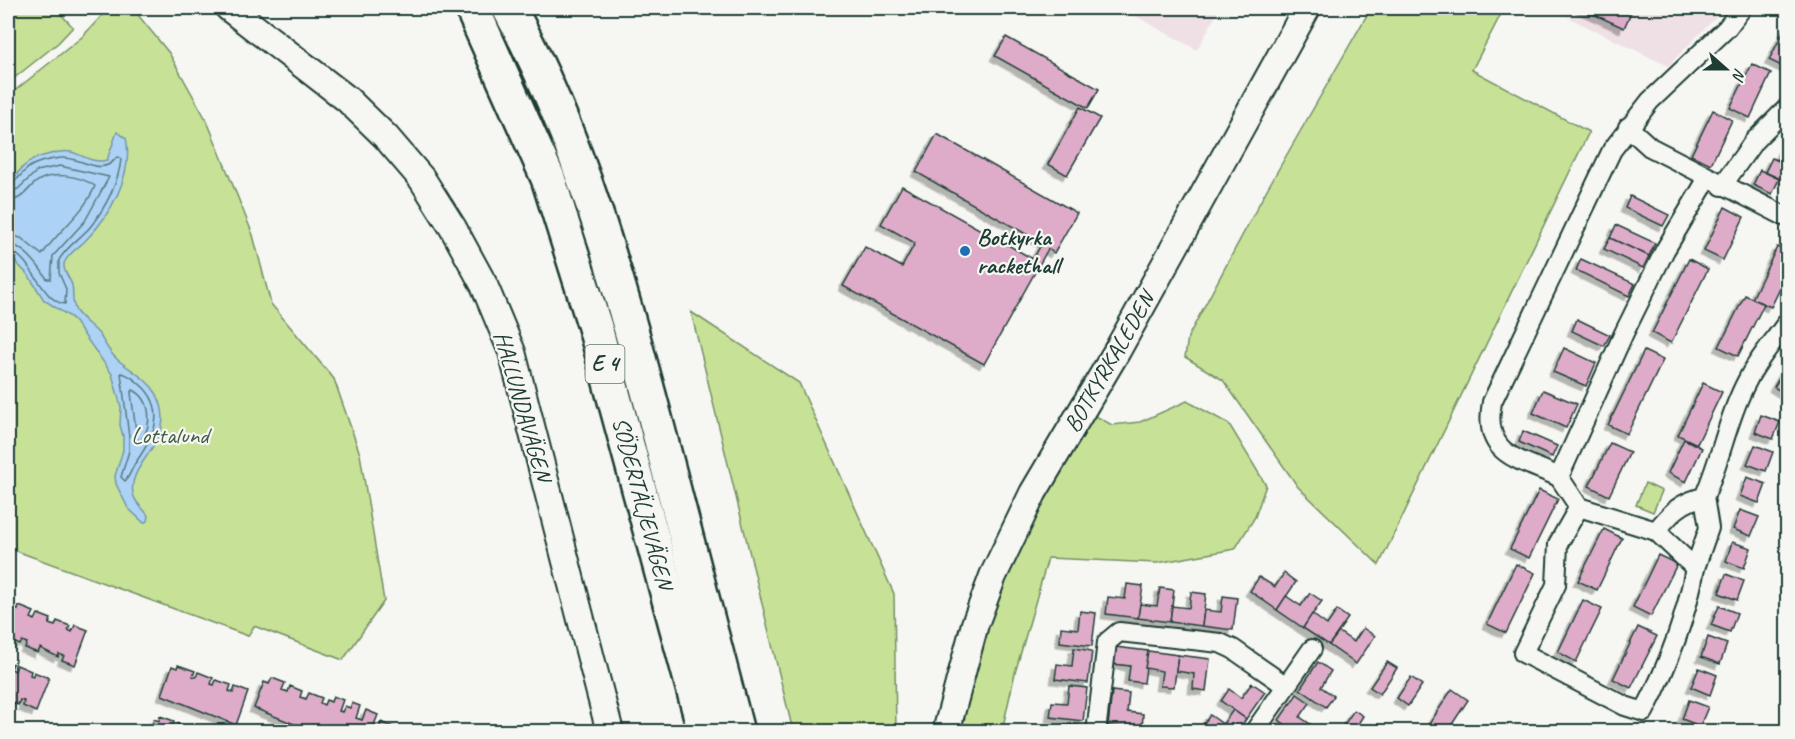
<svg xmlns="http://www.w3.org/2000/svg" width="1795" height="739" font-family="Caveat,sans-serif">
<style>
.built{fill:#efe0e6}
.green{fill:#c7e197;stroke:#738f66;stroke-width:1.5}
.water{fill:#acd2f5;stroke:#7496a8;stroke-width:1.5}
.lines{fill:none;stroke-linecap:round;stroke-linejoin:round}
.shore{stroke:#577981;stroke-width:1.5}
.building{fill:#deacc9;stroke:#1f3d34;stroke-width:1.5;filter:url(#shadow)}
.minor-casing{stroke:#1f3d34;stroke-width:22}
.secondary-casing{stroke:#1f3d34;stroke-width:30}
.motorway-casing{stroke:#1f3d34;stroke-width:38}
.minor{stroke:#f6f6f2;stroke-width:18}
.secondary{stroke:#f6f6f2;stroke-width:26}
.motorway{stroke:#f6f6f2;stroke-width:33}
.poi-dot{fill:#1f6fb2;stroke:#f6f6f2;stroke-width:2}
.labels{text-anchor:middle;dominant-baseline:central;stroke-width:4.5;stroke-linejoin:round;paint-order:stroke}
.shield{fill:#f6f6f2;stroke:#60746d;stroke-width:1.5}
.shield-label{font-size:22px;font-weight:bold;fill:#1f3d34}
.poi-label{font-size:24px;font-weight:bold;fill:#1f3d34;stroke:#f6f6f2;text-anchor:start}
.street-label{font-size:24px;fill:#1f3d34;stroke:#f6f6f2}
.park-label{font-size:24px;fill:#415e48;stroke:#f6f6f2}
</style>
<defs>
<filter id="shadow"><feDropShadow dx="-4.5" dy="4.5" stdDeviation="0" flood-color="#0004"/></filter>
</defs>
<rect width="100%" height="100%" fill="#f6f6f2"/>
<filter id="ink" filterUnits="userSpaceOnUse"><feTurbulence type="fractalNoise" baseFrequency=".0167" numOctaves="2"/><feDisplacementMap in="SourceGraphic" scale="12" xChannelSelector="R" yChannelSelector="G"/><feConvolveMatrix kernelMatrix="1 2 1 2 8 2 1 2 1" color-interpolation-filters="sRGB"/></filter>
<g filter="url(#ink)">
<!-- built -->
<g class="built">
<polygon points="1121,8 1220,8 1197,50"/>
<polygon points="1549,8 1725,8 1668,66"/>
</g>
<!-- green -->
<g class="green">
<polygon points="8,8 55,8 73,27 58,43 8,83"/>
<polygon points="109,8 129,8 134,10 169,53 207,121 253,235 271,304 334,379 360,454 384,601 343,660 254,626 248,636 8,548 8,96 82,37"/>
<polygon points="1371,8 1494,8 1502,12 1472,70 1589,132 1379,565 1298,487 1223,380 1185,357 1188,337 1266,191"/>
<polygon points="691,312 799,383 894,594 896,731 793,731"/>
<polygon points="1187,401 1229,424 1266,485 1255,517 1235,549 1157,563 1048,558 1015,673 1002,731 960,732 979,649 1022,536 1092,414 1112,425 1140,422"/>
<polygon points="1645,483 1662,491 1653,512 1636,505"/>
</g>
<!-- water -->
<path class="water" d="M 117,132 L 126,138 C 134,174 110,216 85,241 C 79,247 66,255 64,264 C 63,272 70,278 72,285 C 74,294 71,302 76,311 C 82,320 92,326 99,334 C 105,343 109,353 118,360 C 130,370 147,378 156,393 C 182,440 126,461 133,494 C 135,504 144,508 148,516 L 147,521 L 144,523 L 128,508 L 116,484 L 115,476 L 123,450 L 123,436 L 120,425 L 121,407 L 112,374 L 72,318 L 44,300 L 29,276 L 8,254 C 7,215 0,168 43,156 C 51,154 62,150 71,152 C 83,155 93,164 107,160 Z"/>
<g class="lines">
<!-- shore -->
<g class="shore">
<path d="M 8,184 C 18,183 23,169 33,165 C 41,161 52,159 61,158 C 82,156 101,179 117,157 L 121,159 C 119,182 105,208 91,226 C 81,238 67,246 59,260 L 59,273 L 66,289 L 65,304 C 41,302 31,254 8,251"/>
<path d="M 8,192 L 18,189 L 37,171 L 60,166 L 109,177 L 85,221 L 53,256 L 51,279 L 47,279 C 39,266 23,245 8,244"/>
<path d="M 8,201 C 22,200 25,192 35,183 C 51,170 80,176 95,186 C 84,214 58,230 42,255 L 21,238 L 8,235"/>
<path d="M 121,373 C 129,374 138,382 144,388 C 168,414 151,441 134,465 C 131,471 129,477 125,481 L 121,477 L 129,451 L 129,437 Z"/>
<path d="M 133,390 C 152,399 153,427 140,441 L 137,439 L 131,393 Z"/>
</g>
</g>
<!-- building -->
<g class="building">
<polygon points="1580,8 1633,8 1624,28"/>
<polygon points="1788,23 1788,69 1769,60"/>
<polygon points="1006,37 1099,89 1088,108 995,56"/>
<polygon points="1752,64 1771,73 1750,118 1730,108"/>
<polygon points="1080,107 1100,118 1067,175 1048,164"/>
<polygon points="1713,110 1732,120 1711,164 1691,155"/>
<polygon points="937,134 1077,213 1054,253 1048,249 984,364 843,286 865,247 902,267 915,243 881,224 902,186 1033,259 1042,243 916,172"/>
<polygon points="1784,145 1788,146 1788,165 1777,160"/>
<polygon points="1772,158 1788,165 1785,181 1765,172"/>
<polygon points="1760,170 1779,179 1772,194 1753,185"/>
<polygon points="1630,196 1669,215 1663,226 1625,208"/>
<polygon points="1725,207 1744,217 1723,260 1704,251"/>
<polygon points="1616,225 1655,243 1649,256 1610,238"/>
<polygon points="1610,238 1649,256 1643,268 1604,249"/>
<polygon points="1777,247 1788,252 1788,272 1771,307 1752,299"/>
<polygon points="1581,259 1635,284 1629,296 1576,270"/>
<polygon points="1689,259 1708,269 1671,343 1652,333"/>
<polygon points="1745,295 1764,304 1738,356 1719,347"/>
<polygon points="1577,319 1610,335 1604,346 1572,331"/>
<polygon points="1564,348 1596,363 1586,386 1553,372"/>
<polygon points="1644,351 1663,360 1627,434 1608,425"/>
<polygon points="1784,370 1788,372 1788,396 1774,387"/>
<polygon points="1703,383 1722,392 1697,444 1678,435"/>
<polygon points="1543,390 1577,404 1566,428 1533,413"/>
<polygon points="1761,415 1780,422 1773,439 1755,432"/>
<polygon points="1523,431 1557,446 1552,457 1519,442"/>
<polygon points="1684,439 1702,448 1686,482 1668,473"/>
<polygon points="1610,443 1630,452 1609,496 1589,486"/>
<polygon points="1755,445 1773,452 1766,471 1747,464"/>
<polygon points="1747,477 1766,484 1759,503 1740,496"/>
<polygon points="1539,490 1558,499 1529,558 1510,549"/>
<polygon points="1740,510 1759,517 1751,536 1733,529"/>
<polygon points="1604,529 1622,538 1597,590 1578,581"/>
<polygon points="1732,542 1751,548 1744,568 1726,561"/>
<polygon points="1658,555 1677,564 1651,616 1633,607"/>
<polygon points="1516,564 1535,573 1506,633 1487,624"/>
<polygon points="1284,573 1296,582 1277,610 1250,591 1259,577 1275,587"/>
<polygon points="1726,574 1744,581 1737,600 1719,593"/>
<polygon points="1127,584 1143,586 1138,618 1106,614 1108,597 1125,599"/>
<polygon points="1160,588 1174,590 1170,622 1138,618 1140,604 1157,606"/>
<polygon points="1191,592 1206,594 1202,626 1170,622 1172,606 1189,608"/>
<polygon points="1310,593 1322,601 1303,628 1277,610 1286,596 1301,606"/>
<polygon points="1223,596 1237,598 1233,630 1202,626 1204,610 1221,612"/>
<polygon points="1583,600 1602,609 1576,662 1558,652"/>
<polygon points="19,606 34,612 31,618 35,620 38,614 51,619 49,624 55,626 57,621 70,626 68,630 72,632 75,625 88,630 75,665 62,660 64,656 59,654 58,657 40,648 38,653 25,648 27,643 22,641 20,645 8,640 8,622 13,607 18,610"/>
<polygon points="1719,606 1737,613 1730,632 1711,625"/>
<polygon points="1337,610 1348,618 1329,645 1303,628 1312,614 1327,625"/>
<polygon points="1080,611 1096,613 1092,646 1060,642 1061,627 1078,629"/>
<polygon points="1638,627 1657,636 1631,688 1613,679"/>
<polygon points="1363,628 1375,636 1356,664 1329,645 1339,632 1354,642"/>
<polygon points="1708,637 1727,644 1720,664 1701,657"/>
<polygon points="1115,647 1148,651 1144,683 1128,681 1130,666 1113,664"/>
<polygon points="1074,648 1092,651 1088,683 1055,679 1057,664 1072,666"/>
<polygon points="1148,651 1178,655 1174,687 1160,686 1162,671 1145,668"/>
<polygon points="1178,655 1210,659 1206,691 1193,689 1194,674 1176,671"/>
<polygon points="8,662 13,664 11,669 15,671 17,665 31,671 30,675 33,676 34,672 49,678 36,712 23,706 24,701 20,700 18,705 8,700"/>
<polygon points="1318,662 1331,671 1321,687 1334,696 1326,707 1300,689"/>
<polygon points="1387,662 1397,668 1380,694 1370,687"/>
<polygon points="178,665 195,671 193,676 196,677 198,672 213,678 211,684 214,685 216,680 231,685 229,691 233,693 235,687 248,692 236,725 162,695 172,666 177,668"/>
<polygon points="1699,668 1717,675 1710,695 1691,687"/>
<polygon points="1411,677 1422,685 1408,706 1397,698"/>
<polygon points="272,678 285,683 282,690 288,692 290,686 302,691 300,697 306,699 309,693 322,698 320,703 324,705 326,700 331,702 333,696 343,700 339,711 342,712 345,706 350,708 352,703 360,706 356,718 362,720 366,710 378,715 374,725 379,728 381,722 393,727 391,732 314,732 254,708 264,682 269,684"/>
<polygon points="1252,683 1265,692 1246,719 1221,701 1229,689 1241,698"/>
<polygon points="1069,686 1087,688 1083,721 1050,717 1052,702 1067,703"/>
<polygon points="1452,689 1468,700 1447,732 1424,732"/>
<polygon points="1112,691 1129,693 1127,712 1143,714 1142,729 1108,726"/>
<polygon points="1297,694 1310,703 1300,717 1313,726 1309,732 1296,732 1279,720"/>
<polygon points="1689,700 1708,707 1700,726 1682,719"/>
<polygon points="1233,710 1246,719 1238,732 1209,732 1202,726 1210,715 1223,724"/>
<polygon points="1354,710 1363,716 1353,732 1339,732"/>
<polygon points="160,716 174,721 173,726 177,727 178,723 191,728 190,732 149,732 154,719 159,721"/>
<polygon points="1064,724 1082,726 1082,732 1063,732"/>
<polygon points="1276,724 1287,732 1271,732"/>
</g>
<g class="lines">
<defs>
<g id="minor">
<polyline points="1628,127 1650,147 1788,218"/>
<path d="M 1708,178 L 1665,250 L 1624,333 L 1559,477 L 1579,507 L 1656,531 C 1670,514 1681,501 1704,497 C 1721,459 1728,416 1748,379 C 1758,359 1775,340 1788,321"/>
<polyline points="1722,186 1754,141 1788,107"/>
<path d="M 1559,477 C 1518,458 1482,456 1492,402 L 1612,150 L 1650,101 L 1727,28 L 1742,8"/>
<path d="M 1579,507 L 1558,544 L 1556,585 L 1523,653 L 1625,706 L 1644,712 C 1668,666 1686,619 1695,568"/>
<polyline points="1656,531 1695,568 1709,528 1704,497"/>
<polyline points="1096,732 1107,642 1119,632 1220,643 1233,649 1286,686"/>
<polyline points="1254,732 1312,649"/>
</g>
<g id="secondary">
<polyline points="229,8 347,99 386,137 422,179 453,228 484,285 512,352 610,732"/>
<polyline points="946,732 975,624 993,576 1033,493 1117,351 1307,8"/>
</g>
<g id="motorway">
<polyline points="472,8 548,178 595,327 705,732"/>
<path d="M 509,8 C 580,139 620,285 658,429 C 684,530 710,631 737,732"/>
</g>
</defs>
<!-- minor casing -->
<use href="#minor" class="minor-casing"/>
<!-- secondary casing -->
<use href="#secondary" class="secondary-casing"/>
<!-- motorway casing -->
<use href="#motorway" class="motorway-casing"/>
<!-- minor -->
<use href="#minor" class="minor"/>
<!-- secondary -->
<use href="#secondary" class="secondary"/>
<!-- motorway -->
<use href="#motorway" class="motorway"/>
</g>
</g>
<!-- markers -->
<circle class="poi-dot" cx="965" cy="251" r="6"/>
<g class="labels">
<!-- shield labels -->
<rect class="shield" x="585.5" y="345" width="39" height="38" rx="4.5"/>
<g class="shield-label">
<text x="605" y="364">E 4</text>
</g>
<!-- poi labels -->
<g class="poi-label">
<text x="977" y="237">Botkyrka<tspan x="977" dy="28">rackethall</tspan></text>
</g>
<!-- street labels -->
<g class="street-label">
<text transform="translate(1109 362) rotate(-60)">BOTKYRKALEDEN</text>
<text transform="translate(523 406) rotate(74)">HALLUNDAVÄGEN</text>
<text transform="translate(643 503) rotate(75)">SÖDERTÄLJEVÄGEN</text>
</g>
<!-- park labels -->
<g class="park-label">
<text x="170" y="435">Lottalund</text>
</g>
</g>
<!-- margin -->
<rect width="1795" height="739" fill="none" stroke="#f6f6f2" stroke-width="30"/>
<rect x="15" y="15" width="1765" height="709" fill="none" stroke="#1f3d34" stroke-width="2" filter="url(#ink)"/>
<!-- north arrow -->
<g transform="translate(1726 69) rotate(111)" stroke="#f6f6f2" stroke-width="4.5" paint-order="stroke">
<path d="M0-4.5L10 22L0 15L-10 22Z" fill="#1f3d34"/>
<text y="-9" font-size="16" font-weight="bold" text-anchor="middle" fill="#1f3d34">N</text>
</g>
</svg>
